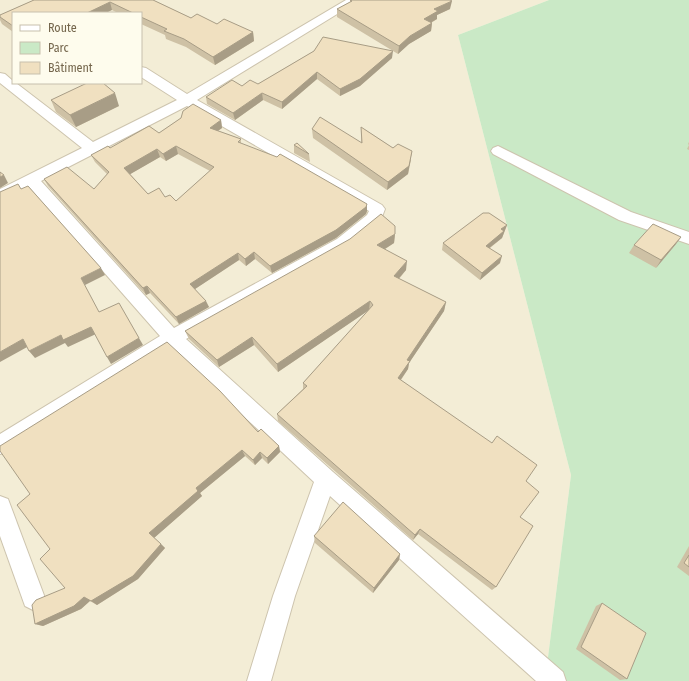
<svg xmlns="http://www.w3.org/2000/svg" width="689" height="681" font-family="'Fira Sans Condensed',sans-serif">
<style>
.residential{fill:#f3edd6;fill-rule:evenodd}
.green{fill:#cae9c6}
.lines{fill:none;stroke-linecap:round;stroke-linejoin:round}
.minor-casing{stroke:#cdc4ae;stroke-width:2}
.minor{fill:#fff;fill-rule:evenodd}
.wall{fill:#cec1a5;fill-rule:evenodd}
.shaded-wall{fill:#a89d86}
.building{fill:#f0e0c0;stroke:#a89d86;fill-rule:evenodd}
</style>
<rect width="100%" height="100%" fill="#fbf9e7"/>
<!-- residential -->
<path class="residential" d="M 0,0 L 549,0 L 458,35 L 571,475 L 545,681 L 0,681 ZM 13,13 L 141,13 L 141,83 L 13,83 Z"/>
<!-- green -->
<polygon class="green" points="549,0 689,0 689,681 545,681 571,475 458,35"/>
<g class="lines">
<defs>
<g id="minor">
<path d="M 346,0 L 360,0 L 197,100 L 382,205 L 385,209 L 380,222 L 349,247 L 186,339 L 333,472 L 563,672 L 566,681 L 536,681 L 330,496 L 295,596 L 271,681 L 247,681 L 273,596 L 314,482 L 171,348 L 7,452 L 0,454 L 0,434 L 160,336 L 29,187 L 0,201 L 0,189 L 82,148 L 0,83 L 0,73 L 5,74 L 13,81 L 13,83 L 16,83 L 93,142 L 177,100 L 141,77 L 141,67 L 146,68 L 187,94 ZM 187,106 L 369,211 L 367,215 L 337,239 L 174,328 L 41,181 Z"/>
<polygon points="498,146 631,212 689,232 689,244 619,220 493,154 491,151 493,148"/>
<polygon points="0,496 8,499 45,598 41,606 33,610 25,606 0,536"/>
</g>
</defs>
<!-- minor casing -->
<use href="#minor" class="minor-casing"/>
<!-- minor -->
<use href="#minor" class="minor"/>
</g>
<!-- wall -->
<g class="wall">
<polygon points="34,0 153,0 191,18 253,32 254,41 215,65 186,47 166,39 165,35 141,24 141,13 118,13 112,10 13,13 13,32 2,24 0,20 0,15"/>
<polygon points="350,0 450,9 437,15 437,19 431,23 432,23 431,31 409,44 398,54 337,17 337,9 350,2"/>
<polygon points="314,51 392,58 360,86 340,96 317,79 282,109 263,100 235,120 207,104 206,97 242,86 258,84"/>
<polygon points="51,100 119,106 76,127 56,112"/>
<path d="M 181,118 L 221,120 L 222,128 L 218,131 L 241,139 L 241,144 L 367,211 L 366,214 L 336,238 L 272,273 L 255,259 L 246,266 L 239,260 L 195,289 L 209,307 L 179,324 L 150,293 L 146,295 L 48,186 L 44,179 L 94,189 L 107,174 L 95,162 L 91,155 L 110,148 L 159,133 ZM 178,154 L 210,171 L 176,201 L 165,197 L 148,194 L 130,174 L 160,157 L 166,161 Z"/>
<polygon points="361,127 411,160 408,174 387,190 313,138 312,129 361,143"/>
<polygon points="689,142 689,150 687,149 689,145 688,144"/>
<polygon points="294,145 309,154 310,162 294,153"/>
<polygon points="507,225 502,238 490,248 500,263 480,280 442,250 443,243"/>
<polygon points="395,234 394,243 385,249 406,270 399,279 446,302 444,311 409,363 408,369 401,380 526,481 520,517 496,587 492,590 418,534 413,540 278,421 277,414 303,389 303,383 369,310 278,372 254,345 219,367 189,339 185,331"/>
<polygon points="681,237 676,244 656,268 629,253 634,245"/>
<polygon points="258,432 279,446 280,452 268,464 262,458 255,465 245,456 200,493 202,496 154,538 165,548 138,579 97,605 90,601 81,609 43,626 35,624 65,588"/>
<polygon points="314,536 400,554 399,560 373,593 315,543"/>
<polygon points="689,546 689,576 677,567"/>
<polygon points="602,603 627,679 620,680 576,649 596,606"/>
</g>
<!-- shaded-wall -->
<g class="shaded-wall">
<polygon points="452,1 450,9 437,15 437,19 423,27 424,19 434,9"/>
<polygon points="110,2 112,10 106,13 87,13"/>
<polygon points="432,23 431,31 409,44 398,54 399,46 410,36"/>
<polygon points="253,32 254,41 215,65 213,57"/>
<polygon points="393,51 392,58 360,86 340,96 340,89"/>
<polygon points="317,72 317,79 282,109 282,102"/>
<polygon points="115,93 119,106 76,127 70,115"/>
<polygon points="262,93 263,100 235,120 233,113"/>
<polygon points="221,120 222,128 212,135 210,128"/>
<polygon points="176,146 178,154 166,161 163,154"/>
<polygon points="157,149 160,157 127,176 124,168"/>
<polygon points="412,151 408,174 387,190 388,182"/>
<polygon points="4,175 8,183 0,188 0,177"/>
<polygon points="367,204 367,211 366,214 336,238 272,273 270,266"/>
<polygon points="507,225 502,238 484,252 486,246 501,229"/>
<polygon points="395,234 394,243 377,254 377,245"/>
<polygon points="681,237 676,244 656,268 661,260"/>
<polygon points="254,252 255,259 246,266 245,259"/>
<polygon points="238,253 239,260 192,291 190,284"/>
<polygon points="502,256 500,263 480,280 482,273"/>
<polygon points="407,261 406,270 393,285 394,276"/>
<polygon points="101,268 105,275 85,285 81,278"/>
<polygon points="147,286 150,293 146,295 143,288"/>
<polygon points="206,301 209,307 179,324 176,317"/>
<polygon points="370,301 369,310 278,372 277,364"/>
<polygon points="446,302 444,311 409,363 408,369 397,385 398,378 407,360"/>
<polygon points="91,327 96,334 68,347 65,343 35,358 29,351 61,335"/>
<polygon points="252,337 254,345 219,367 217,360"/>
<polygon points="139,338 143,345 111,364 107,357"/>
<polygon points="23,339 29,346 0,362 0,352"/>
<polygon points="279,446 280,452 268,464 267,458"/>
<polygon points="242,450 245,456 200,493 202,496 154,538 149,533 196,488"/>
<polygon points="260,452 262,458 255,465 253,460"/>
<polygon points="420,529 418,534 413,540 415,535"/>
<polygon points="161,544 165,548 138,579 97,605 91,601"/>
<polygon points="400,554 399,560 373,593 374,588"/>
<polygon points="84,597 91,600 81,609 43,626 35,624"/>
</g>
<!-- building -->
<g class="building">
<polygon points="34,0 153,0 191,18 197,14 217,24 224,19 253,32 213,57 184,39 164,31 167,29 141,17 141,13 133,13 110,2 87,13 13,13 13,26 0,17 0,15"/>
<polygon points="350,0 450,0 452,1 434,9 438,11 424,19 432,23 410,36 399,46 337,9 352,1"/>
<polygon points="323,37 393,51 360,79 340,89 317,72 282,102 262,93 233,113 206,97 232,80 242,86 250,80 258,84 314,51"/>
<polygon points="87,83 103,83 115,93 70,115 51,100"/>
<path d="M 193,104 L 221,120 L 210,128 L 241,139 L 238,142 L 277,157 L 280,154 L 367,204 L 366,207 L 336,230 L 270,266 L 254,252 L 245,259 L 238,253 L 190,284 L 206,301 L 176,317 L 147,286 L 143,288 L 44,179 L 67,167 L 94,189 L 109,172 L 91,155 L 108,146 L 110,148 L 149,126 L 159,133 L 181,118 L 183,111 ZM 176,146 L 214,167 L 176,201 L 170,195 L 165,197 L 159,188 L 148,194 L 124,168 L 157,149 L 163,154 Z"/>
<polygon points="320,117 362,143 361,127 393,148 398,144 412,151 409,166 388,182 312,129"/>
<polygon points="297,143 309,154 294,145"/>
<polygon points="0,172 4,175 0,177"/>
<polygon points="18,184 21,189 28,186 101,268 81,278 99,312 119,303 139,338 107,357 91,327 63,340 61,335 29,351 23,339 0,352 0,192"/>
<polygon points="483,213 489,213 507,225 501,229 504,231 486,246 502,256 482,273 443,243"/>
<polygon points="381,214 395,226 395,234 377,245 407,261 394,276 446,302 407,360 410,361 398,378 492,443 497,436 537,465 526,481 539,492 520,517 533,526 496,587 420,529 415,535 277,414 307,386 303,383 373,305 370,301 277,364 252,337 217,360 185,331 350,239"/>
<polygon points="653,224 681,237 661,260 634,245"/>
<polygon points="167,342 220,391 258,432 261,429 279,446 267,458 260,452 253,460 242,450 196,488 198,491 149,533 161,544 133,576 91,601 84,597 74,606 35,624 32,605 36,600 65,588 40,559 50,549 17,505 30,494 0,451 0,446"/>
<polygon points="343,502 400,554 374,588 314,536"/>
<polygon points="689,555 689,567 684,563"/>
<polygon points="602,603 646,633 627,679 581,647"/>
</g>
<!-- legend -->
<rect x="12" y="12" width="130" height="72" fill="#fefced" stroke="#c7c0ad"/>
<rect x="20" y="25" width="20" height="6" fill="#ffffff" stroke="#c7c0ad"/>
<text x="48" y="32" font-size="12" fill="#74664c">Route</text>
<rect x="20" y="42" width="20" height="12" fill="#cae9c6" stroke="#c7c0ad"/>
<text x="48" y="52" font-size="12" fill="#74664c">Parc</text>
<rect x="20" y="62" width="20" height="12" fill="#f0e0c0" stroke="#c7c0ad"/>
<text x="48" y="72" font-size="12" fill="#74664c">Bâtiment</text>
</svg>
